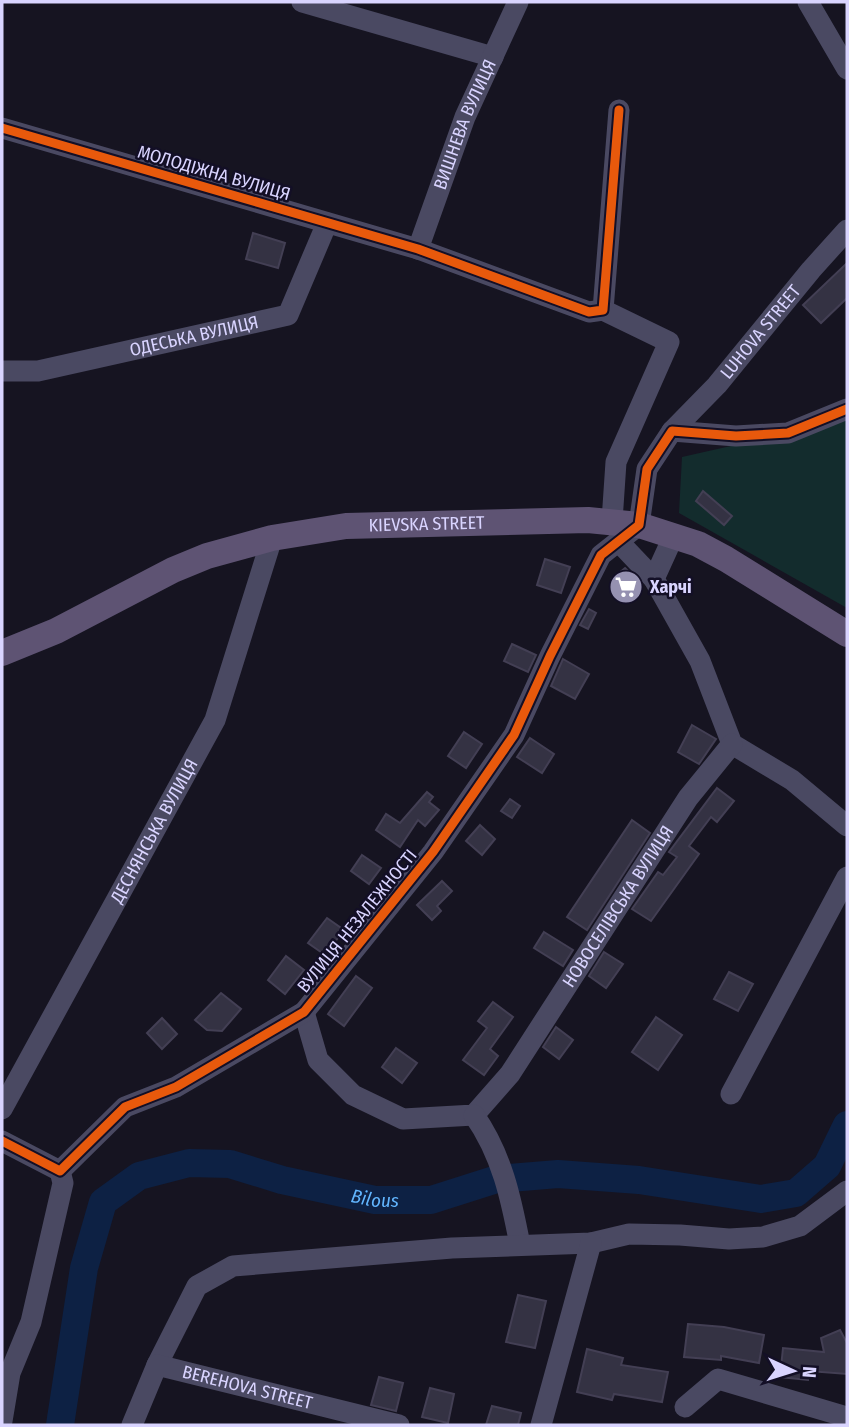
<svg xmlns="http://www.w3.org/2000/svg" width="849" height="1427" font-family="'Fira Sans Condensed',sans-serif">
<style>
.green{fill:#132c2d}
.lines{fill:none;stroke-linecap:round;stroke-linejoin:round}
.river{stroke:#0d2144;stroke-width:28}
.building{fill:#343243;stroke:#433f54;stroke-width:2}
.minor{stroke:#4a4962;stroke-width:21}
.major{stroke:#5e5373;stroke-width:26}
.cycleway-casing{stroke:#130f26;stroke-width:13}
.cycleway{stroke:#e8590c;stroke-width:9}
.labels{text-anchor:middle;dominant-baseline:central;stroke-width:5;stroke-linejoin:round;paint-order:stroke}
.street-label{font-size:18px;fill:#d9d4ff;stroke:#130f26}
.poi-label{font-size:18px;font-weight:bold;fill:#d9d4ff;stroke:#130f26;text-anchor:start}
.water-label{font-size:19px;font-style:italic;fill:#62b6ff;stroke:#130f26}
</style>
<rect width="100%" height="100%" fill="#161421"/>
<!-- green -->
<polygon class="green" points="847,414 847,608 679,513 682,457 788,433"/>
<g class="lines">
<!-- river -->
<path class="river" id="s1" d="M 60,1425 L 84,1268 L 103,1202 L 139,1176 L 189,1163 L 230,1164 L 282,1180 L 375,1200 L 431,1200 L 497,1179 L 558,1174 L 639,1180 L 761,1199 L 796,1193 L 827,1166 L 847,1125"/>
</g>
<!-- building -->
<g class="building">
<polygon points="253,233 285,243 278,268 246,259"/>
<polygon points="847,263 847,298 821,323 803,305"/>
<polygon points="703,491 732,516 724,525 696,501"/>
<polygon points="545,559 570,567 561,593 537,585"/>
<polygon points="625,568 634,577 629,581 639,592 629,600 612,579"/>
<polygon points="589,609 596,613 588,629 580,625"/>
<polygon points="512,644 536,655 528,672 504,661"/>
<polygon points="563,659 589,674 575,699 551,686"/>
<polygon points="692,725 716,739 699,764 678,752"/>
<polygon points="464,732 482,744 466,768 448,756"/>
<polygon points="530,738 554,754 542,773 517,757"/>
<polygon points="717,788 734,801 717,822 711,817 689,846 699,854 651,921 632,909 658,872 663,875 677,857 669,852"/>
<polygon points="427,792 433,797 429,802 439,810 425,826 418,820 400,847 376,830 386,814 400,823"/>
<polygon points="510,799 520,806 512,818 501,811"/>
<polygon points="632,820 650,833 587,930 567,917"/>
<polygon points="480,825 495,839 482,855 466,841"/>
<polygon points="362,855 381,868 369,884 351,871"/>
<polygon points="442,881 452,891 437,906 441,911 432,920 417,905"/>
<polygon points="327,918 344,930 325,955 308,943"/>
<polygon points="544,932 573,950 563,966 534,948"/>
<polygon points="604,952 623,964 606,988 589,976"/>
<polygon points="286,956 304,970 285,994 268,980"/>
<polygon points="729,972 753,984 738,1011 714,999"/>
<polygon points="356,976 372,988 344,1026 328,1014"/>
<polygon points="221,993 241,1009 222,1031 207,1030 195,1020"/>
<polygon points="493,1002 513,1017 490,1049 498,1056 484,1075 463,1060 487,1028 478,1021"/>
<polygon points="656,1017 682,1035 658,1070 632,1052"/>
<polygon points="162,1018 177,1034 162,1049 147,1033"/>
<polygon points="556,1027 573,1040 559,1059 543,1047"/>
<polygon points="396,1048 417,1063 402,1083 382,1067"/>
<polygon points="518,1295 546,1301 535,1348 506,1342"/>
<polygon points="688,1324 724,1327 764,1335 759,1363 721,1356 721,1360 684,1357"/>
<polygon points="840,1330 847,1343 847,1374 809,1371 808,1380 780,1377 783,1348 824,1352 821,1338"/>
<polygon points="587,1349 623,1358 621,1365 668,1372 662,1402 614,1394 612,1400 577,1392"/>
<polygon points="379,1377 403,1383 396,1411 371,1405"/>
<polygon points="430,1388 454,1394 448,1423 422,1417"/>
<polygon points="492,1406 521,1413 518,1425 486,1425"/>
</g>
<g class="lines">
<!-- minor -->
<g class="minor">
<polyline points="302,2 493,57"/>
<polyline points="808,2 847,69"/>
<polyline points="2,128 418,249 589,312 603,310 619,110"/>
<path id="s2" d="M 418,249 L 465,117 L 518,2"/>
<polyline points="603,310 669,342 616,462 612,521"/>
<path id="s3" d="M 2,371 L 38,371 L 288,315 L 327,223"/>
<path id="s4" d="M 672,431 L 717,385 L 811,270 L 847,230"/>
<polyline points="674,535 654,579 700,661 732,744 792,780 847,826"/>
<polyline points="618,541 654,579"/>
<path id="s5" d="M 304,1012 L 318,1060 L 353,1095 L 403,1119 L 474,1115 L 510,1074 L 688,798 L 732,744"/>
<polyline points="731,1094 847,877"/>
<path id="s6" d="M 2,1109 L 215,720 L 272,538"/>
<path d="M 474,1115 C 502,1155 511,1198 520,1245"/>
<polyline points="2,1141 60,1171 125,1107 176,1087 304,1012 433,852 514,735 550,656 601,555 639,525 647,469 672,431 736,436 788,433 847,409"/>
<polyline points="157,1365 197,1286 233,1266 452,1248 591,1243 629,1234 680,1235 729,1239 763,1237 800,1226 847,1191"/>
<polyline points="685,1407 718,1379 847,1417"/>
<polyline points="2,1421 10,1373 31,1322 63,1183 60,1171"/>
<path id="s7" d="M 132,1425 L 157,1365 L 399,1425"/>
<polyline points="541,1425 591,1243"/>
</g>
<!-- major -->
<path class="major" id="s8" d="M 2,653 L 56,631 L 173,570 L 207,556 L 272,538 L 346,526 L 588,520 L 639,525 L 698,544 L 726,559 L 847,634"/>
<defs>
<g id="cycleway">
<polyline points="2,128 418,249 589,312 603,310 619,110"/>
<polyline points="2,1141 60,1171 125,1107 176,1087 304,1012 433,852 514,735 550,656 601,555 639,525 647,469 672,431 736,436 788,433 847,409"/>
</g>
</defs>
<!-- cycleway casing -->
<use href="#cycleway" class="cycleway-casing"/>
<!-- cycleway -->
<use href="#cycleway" class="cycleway"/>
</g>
<!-- icons -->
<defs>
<symbol id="supermarket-disc" viewBox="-11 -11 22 22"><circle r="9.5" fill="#9591b1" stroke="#130f26"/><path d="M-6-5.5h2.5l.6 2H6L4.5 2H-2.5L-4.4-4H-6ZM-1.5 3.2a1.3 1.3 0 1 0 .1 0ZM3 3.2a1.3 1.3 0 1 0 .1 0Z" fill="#fff"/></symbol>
</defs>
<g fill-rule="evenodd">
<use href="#supermarket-disc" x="607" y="568" width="38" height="38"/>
</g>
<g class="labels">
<!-- street labels -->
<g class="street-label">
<text stroke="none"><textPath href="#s2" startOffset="133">ВИШНЕВА ВУЛИЦЯ</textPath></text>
<text transform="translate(214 173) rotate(16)">МОЛОДІЖНА ВУЛИЦЯ</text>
<text stroke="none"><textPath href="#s4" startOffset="133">LUHOVA STREET</textPath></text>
<text stroke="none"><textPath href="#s3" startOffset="196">ОДЕСЬКА ВУЛИЦЯ</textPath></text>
<text stroke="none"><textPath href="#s8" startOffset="450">KIEVSKA STREET</textPath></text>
<text stroke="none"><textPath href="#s6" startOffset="317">ДЕСНЯНСЬКА ВУЛИЦЯ</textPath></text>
<text stroke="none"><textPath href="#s5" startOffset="480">НОВОСЕЛІВСЬКА ВУЛИЦЯ</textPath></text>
<text transform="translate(357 921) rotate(-51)">ВУЛИЦЯ НЕЗАЛЕЖНОСТІ</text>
<text stroke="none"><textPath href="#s7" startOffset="158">BEREHOVA STREET</textPath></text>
</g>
<!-- poi labels -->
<g class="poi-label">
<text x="650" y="587">Харчі</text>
</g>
<!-- water labels -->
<g class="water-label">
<text stroke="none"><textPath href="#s1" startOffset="514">Bilous</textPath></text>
</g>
</g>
<!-- border -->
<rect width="849" height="1427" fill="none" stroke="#d9d4ff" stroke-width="7"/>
<!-- north arrow -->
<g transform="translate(793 1371) rotate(94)" stroke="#130f26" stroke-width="5" paint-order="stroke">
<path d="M0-5L12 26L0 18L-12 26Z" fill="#d9d4ff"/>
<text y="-10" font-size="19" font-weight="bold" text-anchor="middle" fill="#d9d4ff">N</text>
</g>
</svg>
